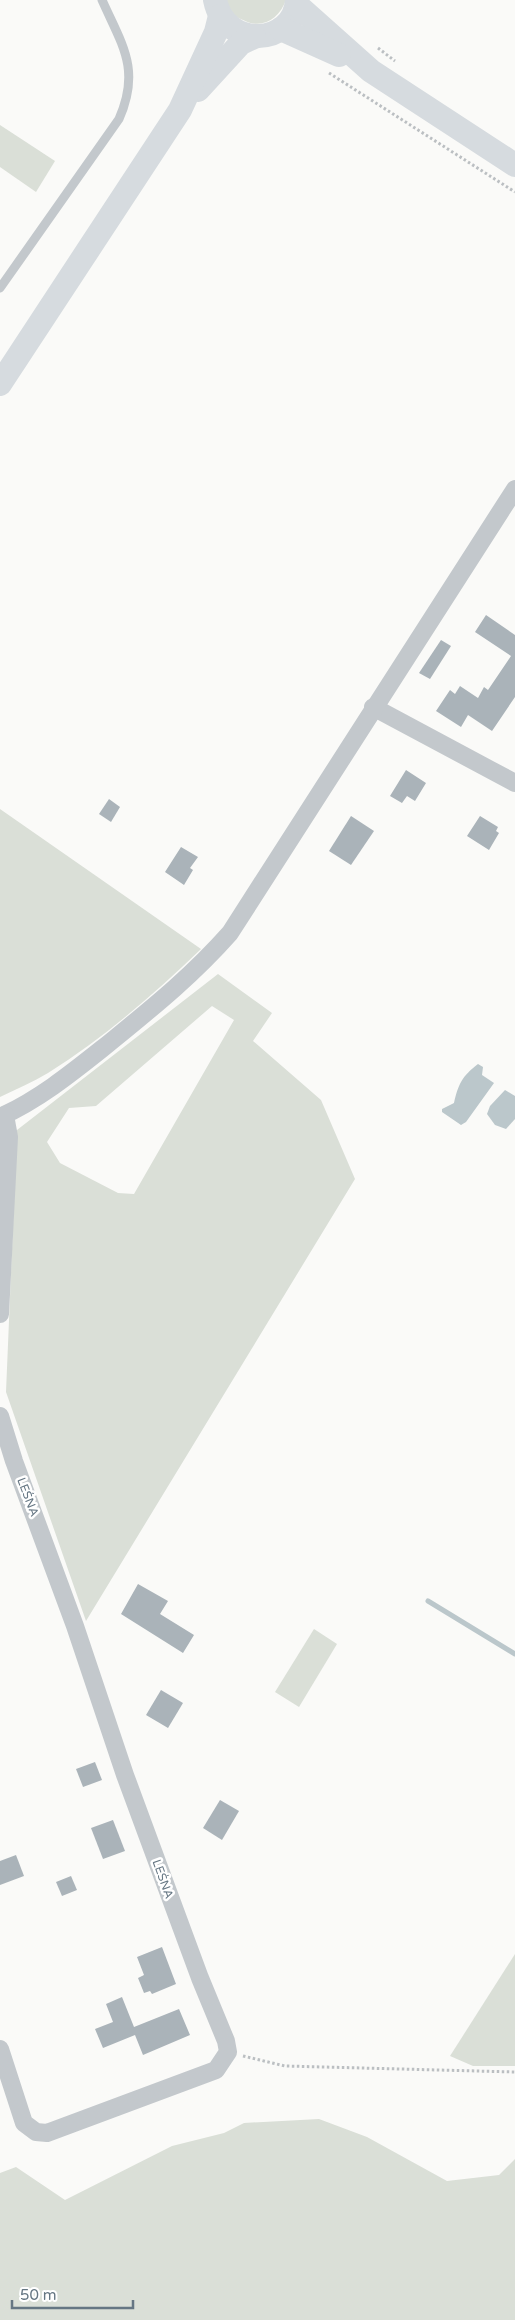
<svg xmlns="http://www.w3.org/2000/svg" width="515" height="2320" font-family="'Varela Round',sans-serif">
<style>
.green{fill:#dadfd7;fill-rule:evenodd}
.water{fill:#bbc7cb}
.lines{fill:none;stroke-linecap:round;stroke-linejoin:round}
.stream{stroke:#bbc7cb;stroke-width:5}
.building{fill:#aab3b9}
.path{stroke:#bbbfc2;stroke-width:3;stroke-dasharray:2.5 2.5;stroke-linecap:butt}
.service{stroke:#c3c8cc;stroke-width:9}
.minor{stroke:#c3c8cc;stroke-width:18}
.secondary{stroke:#d6dbdf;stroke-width:24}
.labels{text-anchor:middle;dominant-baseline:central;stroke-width:5;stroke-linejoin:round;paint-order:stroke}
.street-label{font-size:12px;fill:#657683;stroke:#fff}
</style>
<rect width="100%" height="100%" fill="#fafaf8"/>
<!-- green -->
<g class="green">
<path d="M 226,0 L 286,0 C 279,19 262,30 243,20 C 240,19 236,17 233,14 C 230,10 228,5 226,0 Z"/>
<polygon points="0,125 55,161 36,192 0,167"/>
<path d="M 0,809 L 201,949 C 154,994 104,1038 48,1073 C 33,1082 16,1089 0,1097 Z"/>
<path d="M 218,974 L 272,1013 L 253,1041 L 321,1100 L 355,1179 L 86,1621 L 6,1392 L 17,1130 ZM 212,1006 L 234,1020 L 134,1194 L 118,1193 L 60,1163 L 47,1142 L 69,1108 L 96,1106 Z"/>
<polygon points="314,1629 337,1644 299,1707 275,1692"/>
<polygon points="515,1954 515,2066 473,2066 450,2056"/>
<polygon points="319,2119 367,2137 447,2181 499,2175 515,2159 515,2320 0,2320 0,2173 16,2167 65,2200 172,2146 224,2133 244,2123"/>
</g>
<!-- water -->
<g class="water">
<path d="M 478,1064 L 483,1067 L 482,1075 L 494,1083 L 466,1122 L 461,1125 L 442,1112 L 442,1109 L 454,1103 C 458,1085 462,1076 478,1064 Z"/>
<polygon points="505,1090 515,1096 515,1119 506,1129 495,1125 487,1114 490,1106"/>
</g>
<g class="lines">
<!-- stream -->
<polyline class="stream" points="428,1601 515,1654"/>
</g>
<!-- building -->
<g class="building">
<polygon points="486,615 515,635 515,697 492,731 468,715 461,727 436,711 450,690 455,694 460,686 478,698 484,687 488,690 511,656 475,632"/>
<polygon points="441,640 451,646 430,679 419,673"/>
<polygon points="406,770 426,783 415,801 407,796 402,803 390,796"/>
<polygon points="109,799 120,807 111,822 99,814"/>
<polygon points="351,816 374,831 351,865 329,851"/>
<polygon points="480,816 498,827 496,831 499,833 489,850 467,836"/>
<polygon points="181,847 198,857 190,868 193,870 184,885 165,872"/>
<polygon points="138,1584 168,1601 160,1614 194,1635 183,1653 121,1614"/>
<polygon points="161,1690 183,1703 168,1728 146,1715"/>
<polygon points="95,1762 102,1780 83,1787 76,1769"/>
<polygon points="220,1800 239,1811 222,1840 203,1828"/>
<polygon points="113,1820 125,1851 103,1859 91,1828"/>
<polygon points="16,1855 24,1876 0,1885 0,1861"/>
<polygon points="71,1876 77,1890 62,1896 56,1882"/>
<polygon points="162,1947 176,1984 152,1994 150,1991 144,1993 138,1978 144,1975 137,1957"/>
<polygon points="122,1997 134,2027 179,2009 190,2035 143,2055 135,2035 103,2048 95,2029 113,2022 106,2004"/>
</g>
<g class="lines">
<!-- path -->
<g class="path">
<polyline points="378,48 395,61"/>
<polyline points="329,73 515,192"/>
<polyline points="243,2056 285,2066 515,2072"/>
</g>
<!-- service -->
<path class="service" d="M 0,288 L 119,119 C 141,69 122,45 102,0"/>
<!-- minor -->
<g class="minor">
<polyline points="373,707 515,783"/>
<path d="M 0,1117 C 40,1099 74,1071 108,1044 C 152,1008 192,976 230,933 L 515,489"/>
<polyline points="0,1314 9,1137 5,1115"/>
<polyline points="0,1416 14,1461 75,1626 125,1775 200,1978 226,2041 228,2052 216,2070 47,2133 36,2132 24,2123 0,2049"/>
</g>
<!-- secondary -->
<g class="secondary">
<path d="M 215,0 C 225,50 294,46 297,0"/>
<polyline points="297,5 371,71 515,165"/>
<polyline points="281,29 339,55"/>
<polyline points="198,90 241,43 254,37"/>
<polyline points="0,384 180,110 216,32 220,16"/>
</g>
</g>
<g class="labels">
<!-- street labels -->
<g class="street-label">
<text transform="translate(28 1497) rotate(69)">LEŚNA</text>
<text transform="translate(163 1879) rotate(70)">LEŚNA</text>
</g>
</g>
<!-- scale -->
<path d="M12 2300v8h121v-8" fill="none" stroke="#657683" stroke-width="2.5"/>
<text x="20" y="2300" font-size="15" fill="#657683" stroke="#ffffff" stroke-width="4" paint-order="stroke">50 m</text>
</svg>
